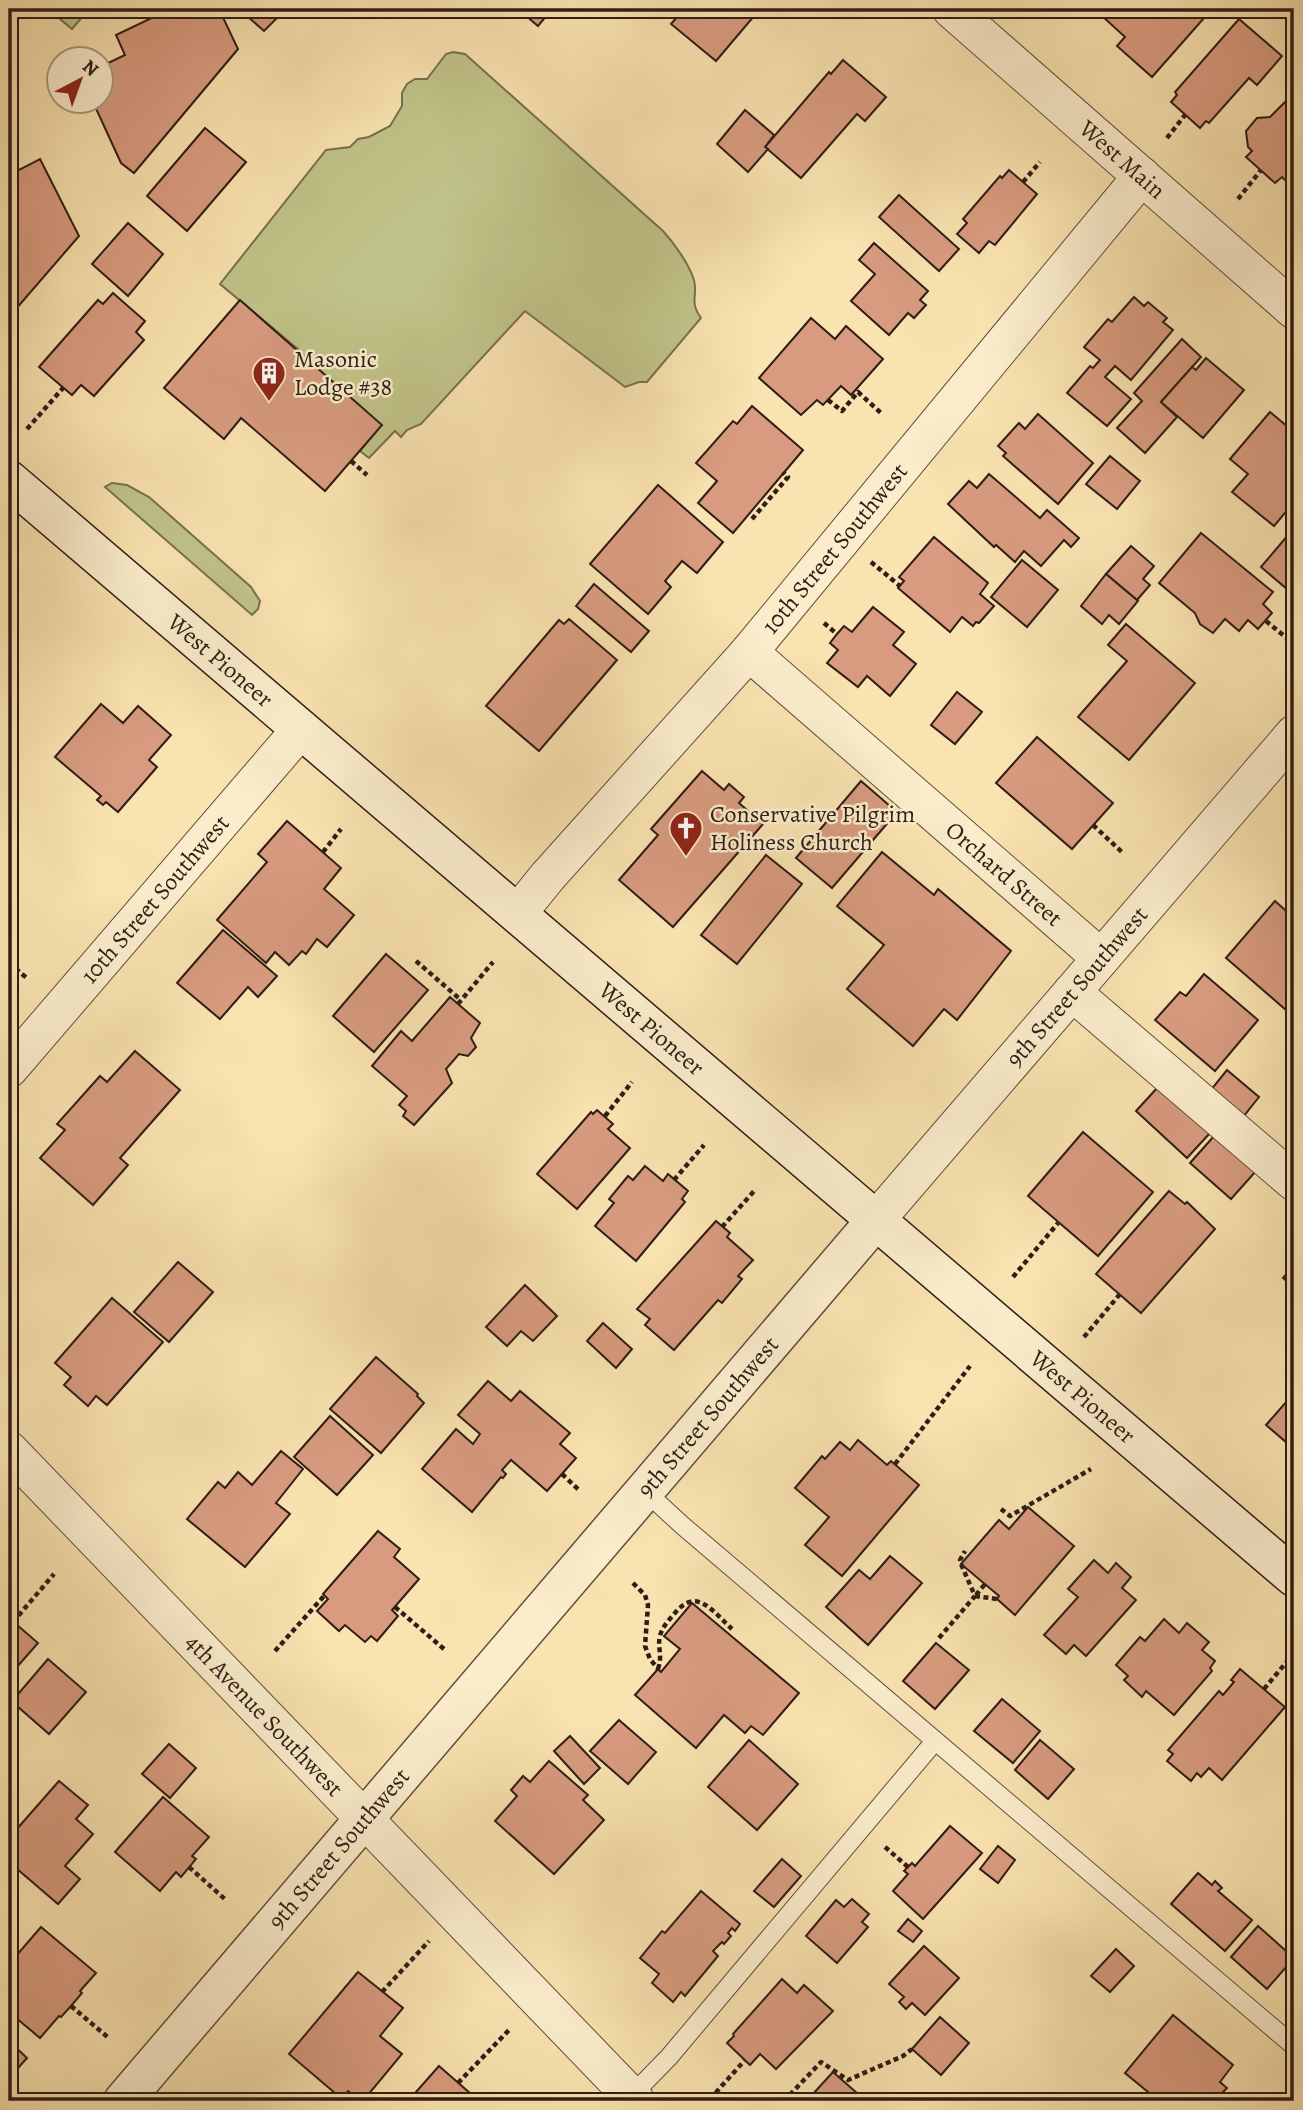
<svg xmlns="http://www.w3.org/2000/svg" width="1303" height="2110" font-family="Alegreya,serif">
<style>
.green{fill:#c0c389;stroke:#78704f;stroke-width:2}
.building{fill:#d89b7f;stroke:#2f1c15;stroke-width:2}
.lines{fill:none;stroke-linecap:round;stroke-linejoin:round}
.service-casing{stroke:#624e3c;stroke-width:20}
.minor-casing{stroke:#624e3c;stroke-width:39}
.tertiary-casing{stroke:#624e3c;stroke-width:41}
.secondary-casing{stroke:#2f1c15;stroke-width:41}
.path{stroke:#2f1c15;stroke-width:4.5;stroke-dasharray:5 3.5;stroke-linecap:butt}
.service{stroke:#fbedcc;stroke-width:18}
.minor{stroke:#fbedcc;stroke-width:37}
.tertiary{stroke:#fbedcc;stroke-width:38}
.secondary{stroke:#fbedcc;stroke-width:38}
.labels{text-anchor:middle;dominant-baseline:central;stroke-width:5;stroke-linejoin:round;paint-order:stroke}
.street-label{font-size:24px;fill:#2f1c15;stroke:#fbedcc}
.poi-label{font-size:24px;fill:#2f1c15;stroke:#fbedcc;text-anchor:start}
</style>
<rect width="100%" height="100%" fill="#f9e3b0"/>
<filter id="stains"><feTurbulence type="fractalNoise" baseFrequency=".00286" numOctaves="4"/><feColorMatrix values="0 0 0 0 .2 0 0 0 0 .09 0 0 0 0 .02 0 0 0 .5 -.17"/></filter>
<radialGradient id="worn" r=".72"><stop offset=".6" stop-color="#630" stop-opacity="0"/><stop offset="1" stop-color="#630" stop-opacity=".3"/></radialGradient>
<!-- green -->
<g class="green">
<polygon points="48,9 89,9 72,29"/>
<path d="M 453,52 L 465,54 L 663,231 C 674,243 689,264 694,280 C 698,297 689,301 701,318 L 647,382 L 639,382 L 625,387 L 525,311 L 421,424 L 407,430 L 401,437 L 395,431 L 369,458 L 360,451 L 381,425 L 297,353 L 299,350 L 220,284 L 326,150 L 350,147 L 358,139 L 369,137 L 390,126 L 402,106 L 402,93 L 407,84 L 415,79 L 427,79 L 446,54 Z"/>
<polygon points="112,483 127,485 149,497 251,587 260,601 258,609 252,615 105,487"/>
</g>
<!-- building -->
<g class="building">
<polygon points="157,9 219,9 238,49 134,173 121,163 93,102 102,102 102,66 125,55 116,35 160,14"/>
<polygon points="239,9 286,9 264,31"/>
<polygon points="518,9 552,9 538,26"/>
<polygon points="684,9 760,9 716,61 671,24"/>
<polygon points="1107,9 1212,9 1152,77 1117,46 1125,37 1101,15"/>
<polygon points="1239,19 1282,56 1257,85 1249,78 1209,123 1206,121 1200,128 1171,102 1177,95 1175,92"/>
<polygon points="843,60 886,97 865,121 857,114 801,178 765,147 829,72 831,74"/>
<polygon points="1291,96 1294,99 1294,180 1285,180 1282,177 1275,183 1246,157 1252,151 1248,147 1246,131 1257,118 1270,117"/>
<polygon points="745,110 774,135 765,147 768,149 748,172 717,144"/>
<polygon points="205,128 246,162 187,231 147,196"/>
<polygon points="40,159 79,236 9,317 9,175"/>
<polygon points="1009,170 1037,194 995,245 989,241 979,253 957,234 967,223 963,219 1000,176 1002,178"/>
<polygon points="899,195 959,249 939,271 879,217"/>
<polygon points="128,223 163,254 128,296 92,264"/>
<polygon points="874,243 928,291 920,300 926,305 914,318 908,313 889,335 851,301 875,274 859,260"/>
<polygon points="113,293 145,321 136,332 144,340 94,396 81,385 72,395 39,367 98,300 103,304"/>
<polygon points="1134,297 1144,306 1148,302 1167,318 1163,322 1173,330 1131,380 1115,366 1105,377 1131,399 1107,426 1067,393 1090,366 1093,368 1100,360 1084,347 1108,319 1112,322"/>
<polygon points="240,300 382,425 325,491 241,418 224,439 164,388"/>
<polygon points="811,318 835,339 846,326 883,359 851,395 841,386 823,405 817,400 801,415 759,378"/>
<polygon points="1182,339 1201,357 1161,402 1177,417 1145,453 1117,428 1142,401 1134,393"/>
<polygon points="1206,358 1244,390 1203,438 1161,402 1192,367 1196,370"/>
<polygon points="752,406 803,450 733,533 698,503 717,481 696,463 733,421 737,424"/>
<polygon points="1270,412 1294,432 1294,482 1286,492 1294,499 1294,502 1274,526 1232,492 1248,474 1230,459"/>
<polygon points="1038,414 1093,463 1058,504 1003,456 1006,453 998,446 1019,423 1025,429"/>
<polygon points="1110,456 1140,481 1117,509 1086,484"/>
<polygon points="989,474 1040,518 1047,510 1079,538 1071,547 1064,540 1041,566 1024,551 1015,562 996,545 994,547 948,504 969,481 977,488"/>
<polygon points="658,485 723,542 697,573 682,561 665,581 671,587 648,614 590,564"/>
<polygon points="1294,528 1294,595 1261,567"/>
<polygon points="1201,533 1273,592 1263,604 1272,613 1258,629 1248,620 1239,631 1225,619 1213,633 1200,624 1195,613 1159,583"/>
<polygon points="934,537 988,583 980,594 994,606 979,623 976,622 973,626 962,617 950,632 898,588 904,581 899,577"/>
<polygon points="1131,546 1154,566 1143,579 1150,585 1137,600 1106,574"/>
<polygon points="1022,560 1058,590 1027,627 991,597"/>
<polygon points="1106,574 1138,601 1119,624 1109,615 1102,624 1081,606"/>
<polygon points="594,584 649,631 631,652 576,606"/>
<polygon points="873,607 904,632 893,645 916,664 890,696 867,676 858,687 827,663 838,650 830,643 837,634 844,626 852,632"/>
<polygon points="569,619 617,660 539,751 486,706 559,620 564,624"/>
<polygon points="1126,624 1195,683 1129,760 1078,717 1127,661 1108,645"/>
<polygon points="957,692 982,712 955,744 931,725"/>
<polygon points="101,704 123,723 138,706 171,735 149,760 157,767 118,812 106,802 103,805 97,800 101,796 55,757"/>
<polygon points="1037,737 1113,803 1072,849 996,783"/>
<polygon points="702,771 724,790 729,784 744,797 739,803 763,824 673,927 619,880 658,835 651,829"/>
<polygon points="861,781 897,812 832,888 796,858"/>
<polygon points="287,821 341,868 324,889 354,915 327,947 317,939 306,954 302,951 289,965 275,952 266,963 217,920 267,862 258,854"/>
<polygon points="882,852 934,895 938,889 1011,951 957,1020 944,1009 913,1046 847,989 884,945 837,906"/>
<polygon points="766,855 802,884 737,964 701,935"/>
<polygon points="1275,901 1294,918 1294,1017 1226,958"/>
<polygon points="223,930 277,976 258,997 248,987 220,1019 177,983"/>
<polygon points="386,954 428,990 374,1052 333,1016"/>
<polygon points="1204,974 1258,1020 1215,1071 1155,1020 1180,992 1186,996"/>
<polygon points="450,997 480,1023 471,1038 476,1047 468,1056 459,1054 446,1069 452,1083 414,1125 403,1116 406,1111 399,1105 407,1096 372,1066 401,1031 412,1041"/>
<polygon points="135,1051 180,1090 120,1158 128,1165 93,1205 40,1158 65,1130 57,1124 100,1076 107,1082"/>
<polygon points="1227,1070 1259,1097 1243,1117 1210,1091"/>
<polygon points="1158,1087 1210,1133 1187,1158 1136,1111"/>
<polygon points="597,1110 613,1124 608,1129 630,1148 577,1209 537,1174 591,1112 593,1114"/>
<polygon points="1083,1132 1153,1192 1098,1256 1028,1196"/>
<polygon points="1215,1135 1256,1171 1231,1199 1190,1163"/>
<polygon points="645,1166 663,1181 668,1174 688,1191 682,1199 685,1202 636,1261 595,1226 614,1203 609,1199 628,1176 633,1180"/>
<polygon points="1169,1191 1185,1204 1187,1202 1215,1229 1141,1313 1096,1274"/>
<polygon points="716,1221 730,1233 727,1237 753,1260 738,1276 742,1279 722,1303 718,1300 674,1350 645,1325 650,1319 637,1309"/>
<polygon points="178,1262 213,1292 169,1342 134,1312"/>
<polygon points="1294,1265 1294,1288 1283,1278"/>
<polygon points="525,1285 557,1316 533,1341 521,1331 507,1346 486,1327"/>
<polygon points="112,1298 163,1342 107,1405 96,1396 88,1406 64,1385 71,1377 55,1363"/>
<polygon points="603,1323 632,1349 616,1368 587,1341"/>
<polygon points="376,1357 418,1394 417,1396 424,1403 381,1453 330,1409"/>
<polygon points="1294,1380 1294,1449 1266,1425 1294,1393 1288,1387"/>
<polygon points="488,1381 511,1401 520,1391 570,1433 560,1444 576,1458 547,1491 511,1460 502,1470 506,1474 503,1478 501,1477 472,1512 422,1469 456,1429 473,1444 480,1434 458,1415"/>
<polygon points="330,1416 373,1455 337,1495 294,1457"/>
<polygon points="858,1440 887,1465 891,1461 919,1485 842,1576 805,1545 829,1517 795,1488 822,1456 825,1459 840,1442 850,1450"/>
<polygon points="281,1451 303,1469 276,1503 290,1514 245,1567 187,1519 218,1482 225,1488 238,1472 252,1485"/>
<polygon points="1028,1507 1074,1546 1015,1615 997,1599 999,1596 961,1564 999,1520 1009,1529"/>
<polygon points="378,1531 400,1549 394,1557 419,1579 392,1610 398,1616 377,1641 371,1636 365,1642 345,1625 339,1631 317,1611 328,1599 323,1594"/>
<polygon points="890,1556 922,1583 868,1645 826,1607 859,1570 870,1579"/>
<polygon points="1094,1560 1108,1573 1116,1563 1131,1577 1122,1588 1136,1600 1086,1656 1074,1645 1066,1654 1044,1635 1078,1597 1068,1589"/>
<polygon points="692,1603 799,1693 763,1735 751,1726 745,1733 724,1715 696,1748 635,1695 658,1669 661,1672 680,1649 664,1636"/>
<polygon points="9,1618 38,1643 9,1676"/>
<polygon points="1164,1619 1179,1633 1187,1623 1209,1642 1202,1650 1215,1661 1210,1668 1212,1671 1174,1715 1146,1691 1142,1697 1124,1680 1128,1676 1116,1665 1140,1637 1145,1641"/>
<polygon points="936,1643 969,1670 935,1709 903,1681"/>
<polygon points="48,1659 86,1692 49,1734 9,1699 9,1685 19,1693"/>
<polygon points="1240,1669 1285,1707 1222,1780 1209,1768 1201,1777 1197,1773 1191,1781 1167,1761 1173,1754 1168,1750 1219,1691 1223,1695 1234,1682 1231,1680"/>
<polygon points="1002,1699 1040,1731 1013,1763 974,1731"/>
<polygon points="619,1720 656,1752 628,1784 590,1751"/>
<polygon points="570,1736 600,1768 584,1784 554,1751"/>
<polygon points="749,1740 798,1784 757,1830 708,1787"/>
<polygon points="1040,1740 1074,1769 1048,1799 1015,1770"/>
<polygon points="169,1744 196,1768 170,1798 142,1774"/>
<polygon points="549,1761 588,1795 583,1800 604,1820 554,1874 495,1821 517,1796 511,1790 523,1776 530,1782"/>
<polygon points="59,1781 88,1805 76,1819 93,1834 65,1866 80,1879 58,1904 9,1862 9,1838"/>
<polygon points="163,1797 209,1837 192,1856 196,1859 181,1877 176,1872 160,1891 115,1852"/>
<polygon points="950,1826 982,1853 923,1919 893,1891 908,1874 904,1871 912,1863 915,1866"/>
<polygon points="998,1846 1015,1860 998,1883 980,1869"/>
<polygon points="782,1859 801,1876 774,1907 754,1891"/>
<polygon points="1198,1873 1212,1885 1215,1881 1222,1888 1218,1891 1252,1920 1225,1951 1171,1904"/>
<polygon points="701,1891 740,1924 735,1931 732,1928 728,1933 731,1936 724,1944 722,1942 713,1951 718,1956 685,1996 681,1992 673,2002 652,1983 659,1974 640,1958 662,1931 665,1933"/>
<polygon points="852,1899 869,1914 862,1922 868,1927 837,1963 806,1936 836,1900 844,1907"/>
<polygon points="908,1919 922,1931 913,1942 898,1931"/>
<polygon points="1258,1926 1294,1958 1267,1989 1231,1957"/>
<polygon points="41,1927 96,1973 80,1991 82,1993 71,2006 61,2017 59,2016 40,2038 9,2012 9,1964"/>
<polygon points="924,1946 959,1978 925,2015 912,2003 906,2009 899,2002 904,1997 889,1984"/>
<polygon points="1116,1949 1134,1966 1110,1992 1091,1976"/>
<polygon points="358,1972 403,2008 380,2036 402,2054 363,2101 348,2091 342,2099 289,2054"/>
<polygon points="782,1979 797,1993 804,1985 833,2011 776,2069 760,2054 750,2065 727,2043 734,2036 733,2034"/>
<polygon points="1173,2015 1233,2065 1220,2082 1227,2088 1223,2092 1234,2101 1159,2101 1125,2073"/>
<polygon points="940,2017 969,2043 941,2075 912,2049"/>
<polygon points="9,2041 27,2058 9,2078 12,2080 9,2084"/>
<polygon points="439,2066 479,2101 408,2101"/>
<polygon points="833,2072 857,2093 852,2099 854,2101 819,2101 812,2095"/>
</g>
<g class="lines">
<defs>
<g id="service">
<polyline points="645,1491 683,1526 1294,2046"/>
<polyline points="631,2096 669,2057 935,1741"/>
</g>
<g id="minor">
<path id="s1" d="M 951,9 L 1294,310"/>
<path id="s2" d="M 749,652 L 1101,958"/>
<path id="s3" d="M 518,913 L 548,876 L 749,652 L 1142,176"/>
<polyline points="1072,992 1294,1182"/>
<path id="s4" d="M 9,1069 L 301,729"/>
<path id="s5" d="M 876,1220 L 1294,734"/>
<path id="s6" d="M 9,1450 L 636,2101"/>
</g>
<g id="tertiary">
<path id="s7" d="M 123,2101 L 876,1220"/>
</g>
<g id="secondary">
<path id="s8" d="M 9,480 L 1294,1577"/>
</g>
</defs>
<!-- service casing -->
<use href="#service" class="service-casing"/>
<!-- minor casing -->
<use href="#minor" class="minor-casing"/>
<!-- tertiary casing -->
<use href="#tertiary" class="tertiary-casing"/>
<!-- secondary casing -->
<use href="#secondary" class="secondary-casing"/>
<!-- path -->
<g class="path">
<polyline points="1025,15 1030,9"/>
<polyline points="1167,138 1185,115"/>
<polyline points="1023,182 1040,162"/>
<polyline points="1238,199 1261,170"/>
<polyline points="828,400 842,411 858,392 881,413"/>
<polyline points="27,429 63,388"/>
<polyline points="351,461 367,475"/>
<polyline points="752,519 788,477 783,472"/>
<polyline points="871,562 900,586"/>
<polyline points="1266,621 1294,644"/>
<polyline points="824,623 837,634"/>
<polyline points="1093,825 1124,854"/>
<polyline points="323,852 341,829"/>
<polyline points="416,961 461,1000"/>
<polyline points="9,963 28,979"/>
<polyline points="458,1004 493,962"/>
<polyline points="605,1116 632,1082"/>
<polyline points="674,1180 704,1145"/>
<polyline points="722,1227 756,1189"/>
<polyline points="1013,1277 1058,1223"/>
<polyline points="1084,1337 1120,1294"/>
<polyline points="895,1464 970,1366"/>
<polyline points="562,1474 580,1491"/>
<polyline points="1001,1509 1010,1516 1091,1469"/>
<polyline points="633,1583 645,1595 648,1605 645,1646 650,1659 658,1669"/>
<polyline points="976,1595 985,1584"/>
<polyline points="975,1596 997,1599"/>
<polyline points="395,1607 444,1649"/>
<polyline points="13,1622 54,1574"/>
<polyline points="939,1638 975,1596 961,1564 960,1560 965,1551"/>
<polyline points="275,1651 324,1596"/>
<path d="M 658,1669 C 663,1654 657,1648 660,1636 C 662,1627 669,1620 675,1613 C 697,1586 713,1612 732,1629"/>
<polyline points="1264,1689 1294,1653"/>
<polyline points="885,1847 908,1867"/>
<polyline points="189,1867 227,1901"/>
<polyline points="382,1992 429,1941"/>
<polyline points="71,2006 110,2039"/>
<polyline points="458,2083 511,2028"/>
<polyline points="710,2099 745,2060"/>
<polyline points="784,2101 821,2062 848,2080 903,2056 912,2049"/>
</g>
<!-- service -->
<use href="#service" class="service"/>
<!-- minor -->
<use href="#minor" class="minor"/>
<!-- tertiary -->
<use href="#tertiary" class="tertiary"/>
<!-- secondary -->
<use href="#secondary" class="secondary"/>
</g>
<!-- icons -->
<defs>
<symbol id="building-pin" viewBox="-11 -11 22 30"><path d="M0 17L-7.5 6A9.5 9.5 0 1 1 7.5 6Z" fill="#8f2418" stroke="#fbedcc"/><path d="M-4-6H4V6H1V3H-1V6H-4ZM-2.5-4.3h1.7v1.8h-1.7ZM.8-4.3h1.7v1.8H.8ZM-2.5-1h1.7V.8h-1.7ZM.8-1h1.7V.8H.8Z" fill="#fff"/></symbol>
<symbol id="church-pin" viewBox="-11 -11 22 30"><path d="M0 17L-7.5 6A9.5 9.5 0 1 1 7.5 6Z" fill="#8f2418" stroke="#fbedcc"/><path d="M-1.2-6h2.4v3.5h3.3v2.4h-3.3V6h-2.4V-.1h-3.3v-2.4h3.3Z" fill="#fff"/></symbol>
</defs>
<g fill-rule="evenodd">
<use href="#building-pin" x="250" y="354" width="38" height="52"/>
<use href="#church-pin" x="667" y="809" width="38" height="52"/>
</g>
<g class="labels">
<!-- street labels -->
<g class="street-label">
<text stroke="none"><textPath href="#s1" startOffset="228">West Main</textPath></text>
<text stroke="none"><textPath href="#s3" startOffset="483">10th Street Southwest</textPath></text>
<text stroke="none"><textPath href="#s8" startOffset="278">West Pioneer</textPath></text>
<text stroke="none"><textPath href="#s2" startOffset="338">Orchard Street</textPath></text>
<text stroke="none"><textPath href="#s4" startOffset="224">10th Street Southwest</textPath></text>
<text stroke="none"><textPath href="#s5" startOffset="308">9th Street Southwest</textPath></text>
<text stroke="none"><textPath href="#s8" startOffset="845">West Pioneer</textPath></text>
<text stroke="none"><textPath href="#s8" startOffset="1412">West Pioneer</textPath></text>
<text stroke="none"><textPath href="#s7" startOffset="900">9th Street Southwest</textPath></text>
<text stroke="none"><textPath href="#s6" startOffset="368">4th Avenue Southwest</textPath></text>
<text stroke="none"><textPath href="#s7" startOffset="332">9th Street Southwest</textPath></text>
</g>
<!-- poi labels -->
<g class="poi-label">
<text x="294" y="359">Masonic<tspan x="294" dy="28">Lodge #38</tspan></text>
<text x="710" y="814">Conservative Pilgrim<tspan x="710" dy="28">Holiness Church</tspan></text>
</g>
</g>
<!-- margin -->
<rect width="1303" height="2110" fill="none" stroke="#f9e3b0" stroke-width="35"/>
<rect x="10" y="10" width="1282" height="2089" fill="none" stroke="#2f1c15" stroke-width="3.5"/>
<rect x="18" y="18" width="1268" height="2075" fill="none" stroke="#2f1c15" stroke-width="2"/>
<!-- north arrow -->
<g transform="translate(80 80) rotate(41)"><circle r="33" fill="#fbedcc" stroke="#a99983" stroke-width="2"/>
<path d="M0-5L12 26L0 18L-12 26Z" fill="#8f2418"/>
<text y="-10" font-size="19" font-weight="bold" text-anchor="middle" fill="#2f1c15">N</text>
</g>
<rect width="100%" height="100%" filter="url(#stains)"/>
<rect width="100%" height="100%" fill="url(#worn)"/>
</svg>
